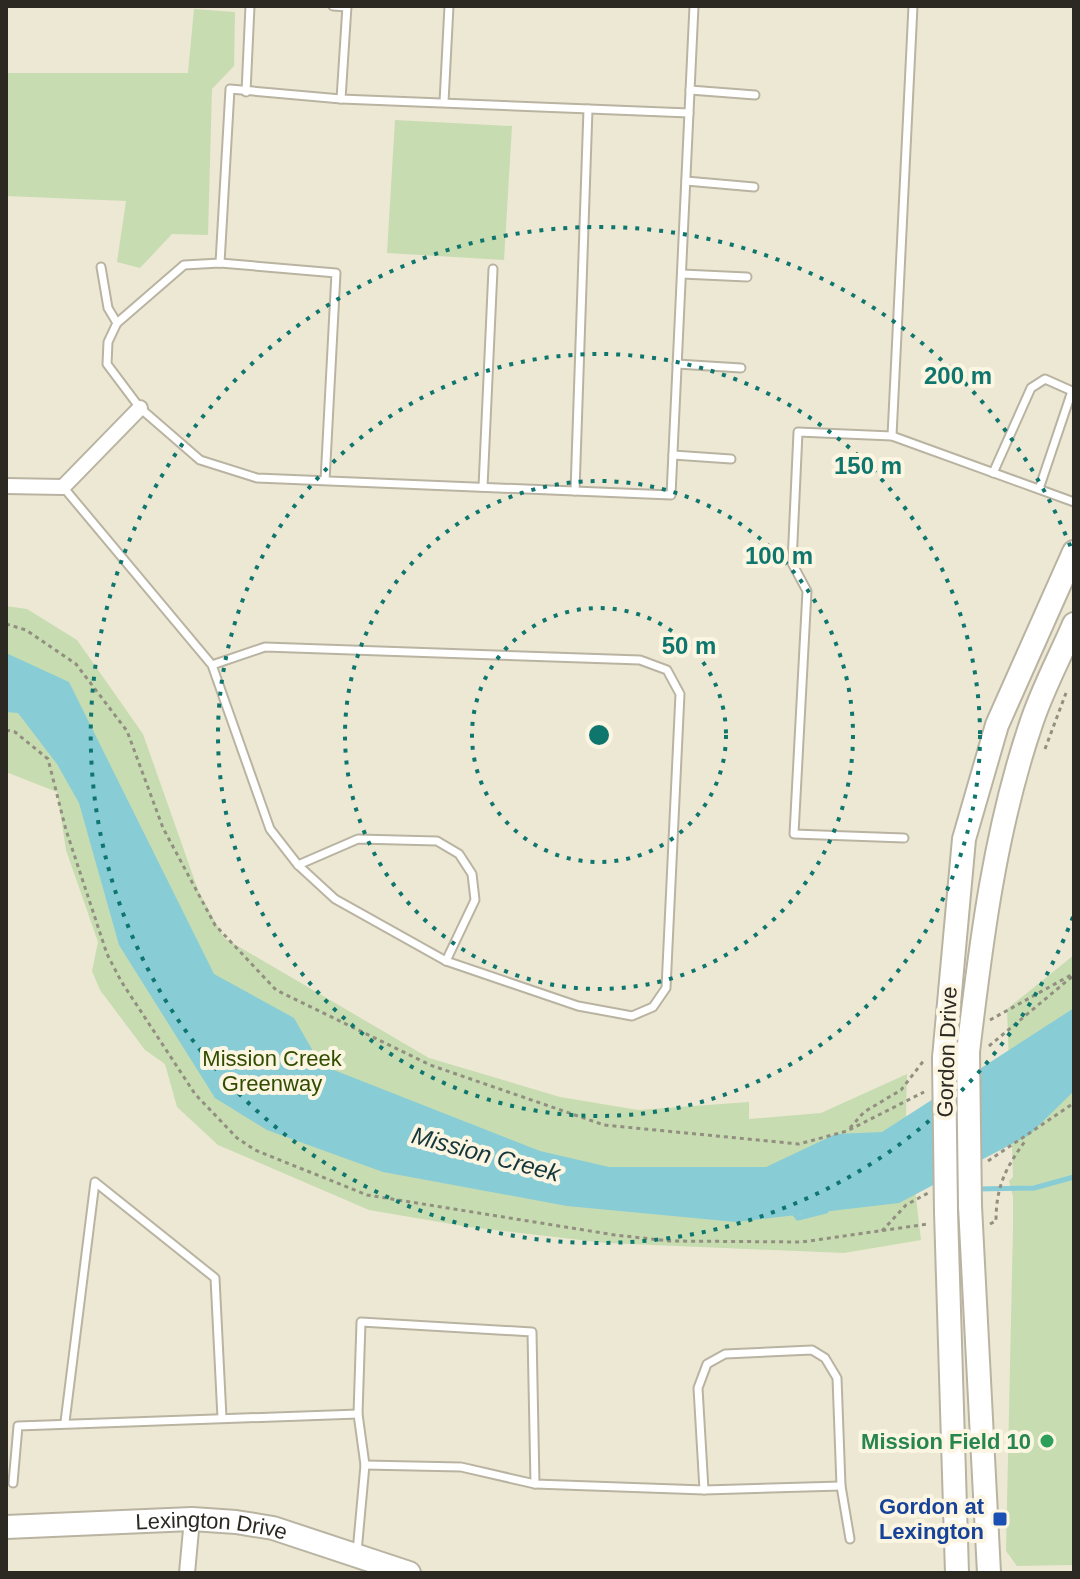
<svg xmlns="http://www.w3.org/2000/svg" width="1080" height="1579" font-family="Helvetica,sans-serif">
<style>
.green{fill:#c7dcb1}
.water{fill:#88ccd6}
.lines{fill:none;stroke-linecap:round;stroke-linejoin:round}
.stream{stroke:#88ccd6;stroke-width:5}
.lane-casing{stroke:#b9b3a1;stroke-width:11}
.street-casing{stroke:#b9b3a1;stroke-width:18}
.secondary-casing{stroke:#b9b3a1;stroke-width:26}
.path{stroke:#928f81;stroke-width:3;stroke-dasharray:4 4;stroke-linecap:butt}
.lane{stroke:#fff;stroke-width:7}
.street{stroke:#fff;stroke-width:14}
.secondary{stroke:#fff;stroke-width:22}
.secondary-bridge-casing{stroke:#b9b3a1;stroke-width:26;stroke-linecap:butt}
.secondary-bridge{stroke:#fff;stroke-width:22}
.ring{fill:none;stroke:#0f766e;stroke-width:4;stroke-dasharray:4 8}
.leisure-dot{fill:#2e9e5b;stroke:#fbf5e1;stroke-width:3}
.transit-dot{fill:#1a4fb4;stroke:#fbf5e1;stroke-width:3}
.labels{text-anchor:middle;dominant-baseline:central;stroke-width:8;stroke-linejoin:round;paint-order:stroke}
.street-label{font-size:22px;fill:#2b2922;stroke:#fbf5e1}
.park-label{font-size:22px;fill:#314c00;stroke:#fbf5e1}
.leisure-label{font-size:22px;font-weight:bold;fill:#27864d;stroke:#fbf5e1;text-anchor:end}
.transit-label{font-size:22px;font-weight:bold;fill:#164399;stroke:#fbf5e1;text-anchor:end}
.water-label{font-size:24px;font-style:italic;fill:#15373b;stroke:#fbf5e1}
.centre{fill:#0f766e;stroke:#fbf5e1;stroke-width:4}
.ring-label{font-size:24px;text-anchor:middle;font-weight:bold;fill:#0f766e;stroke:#fbf5e1;stroke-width:8;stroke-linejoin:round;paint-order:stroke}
</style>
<rect width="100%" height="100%" fill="#ede8d4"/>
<!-- green -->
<g class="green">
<polygon points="194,9 235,12 234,66 212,89 208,235 172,234 140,268 117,262 126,201 6,196 6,73 188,73"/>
<polygon points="395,120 512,126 504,260 387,253"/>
<polygon points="6,606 27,609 77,640 143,734 198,890 224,938 429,1058 560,1097 638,1110 749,1102 749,1119 821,1113 907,1074 906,1114 921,1240 844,1253 606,1243 469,1227 369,1210 218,1145 177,1107 165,1064 145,1050 100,990 92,971 98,942 66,850 57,792 6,772"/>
<polygon points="1074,955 1074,1565 1017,1566 1006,1551 1013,1228 1013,1197 1009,1181 1013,1177 1007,1009"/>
</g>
<!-- water -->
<polygon class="water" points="6,653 69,682 214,974 294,1018 321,1065 540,1151 609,1167 766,1167 836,1134 882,1132 1074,1008 1074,1091 1029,1135 899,1203 736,1222 567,1206 383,1172 267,1130 215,1098 119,945 79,803 57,764 18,713 6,712"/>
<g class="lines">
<!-- stream -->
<g class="stream">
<polyline points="977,1189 1034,1188 1074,1177"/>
<polyline points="792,1211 798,1218 826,1211"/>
</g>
<defs>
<g id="lane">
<polyline points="333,6 347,7"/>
<polyline points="690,90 755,95"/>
<polyline points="246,92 250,6"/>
<polyline points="341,99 347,6"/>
<polyline points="444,102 449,6"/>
<polyline points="686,181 754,187"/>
<polyline points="220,263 230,89 341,99 689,113"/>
<polyline points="101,267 108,308 117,323"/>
<polyline points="682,274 747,277"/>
<polyline points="677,364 741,368"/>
<polyline points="892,436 913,6"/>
<polyline points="673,455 731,459"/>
<polyline points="993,473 1031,388 1045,379 1072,391 1039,489"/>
<polyline points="325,481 336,273 220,263 184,265 117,323 108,342 107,364 140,408 200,460 257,478 671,495 694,6"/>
<polyline points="483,487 493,269"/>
<polyline points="64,488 212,665 270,829 298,865 335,899 446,961 578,1006 632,1016 653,1007 666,988 680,694 667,670 640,660 265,647 212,665"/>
<polyline points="575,491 588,109"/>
<polyline points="904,838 794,834 807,591 792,563 798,432 892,436 1074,502"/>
<polyline points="298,865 358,839 437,841 459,854 472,874 475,900 446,961"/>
<polyline points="65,1422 95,1182 215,1278 222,1418"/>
<polyline points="365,1465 461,1467 535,1484 704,1490 841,1486"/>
<polyline points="13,1483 18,1426 358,1414"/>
<polyline points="704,1490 698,1388 707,1364 725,1354 812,1350 825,1358 837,1378 841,1486 850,1539"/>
<polyline points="357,1552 365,1465 358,1414 361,1322 532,1332 535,1484"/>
</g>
<g id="street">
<polyline points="6,486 63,487 140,408"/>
<polyline points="187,1573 192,1519"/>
</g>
<g id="secondary">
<path d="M 968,1052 C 981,942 995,830 1031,724 C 1042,690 1060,657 1074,624"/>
<polyline points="944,1058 964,839 997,725 1074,552"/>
<polyline points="970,1206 989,1573"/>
<polyline points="946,1212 957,1573"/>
<path id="s1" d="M 6,1527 L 192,1519 L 236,1522 L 273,1528 L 409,1573"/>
</g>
</defs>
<!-- lane casing -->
<use href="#lane" class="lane-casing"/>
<!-- street casing -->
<use href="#street" class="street-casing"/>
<!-- secondary casing -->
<use href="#secondary" class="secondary-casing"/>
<!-- path -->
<g class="path">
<polyline points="6,624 26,630 76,664 127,731 163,828 215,925 276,990 430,1065 604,1125 799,1144 847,1131 924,1092"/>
<polyline points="6,730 15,732 48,759 66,830 107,954 121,981 195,1094 237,1138 255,1150 367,1195 615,1235 670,1241 802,1242 928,1224"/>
<polyline points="1045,749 1066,693"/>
<polyline points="990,1020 1071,975"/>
<polyline points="989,1046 1074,975"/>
<polyline points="850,1128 864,1112 901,1090 925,1059"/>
<polyline points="988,1161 1074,1103"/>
<path d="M 990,1224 L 996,1221 C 996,1186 1006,1167 1026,1140"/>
<polyline points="882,1231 906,1205 928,1193"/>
</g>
<!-- lane -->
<use href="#lane" class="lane"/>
<!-- street -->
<use href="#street" class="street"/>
<!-- secondary -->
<use href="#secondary" class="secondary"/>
<defs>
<g id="secondary-bridge">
<polyline points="968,1052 970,1206"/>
<polyline points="944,1058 946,1212"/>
</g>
</defs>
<!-- secondary-bridge casing -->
<use href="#secondary-bridge" class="secondary-bridge-casing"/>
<!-- secondary-bridge -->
<use href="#secondary-bridge" class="secondary-bridge"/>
</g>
<!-- distance rings -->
<g class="ring">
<circle cx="599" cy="735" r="127"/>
<circle cx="599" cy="735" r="254"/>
<circle cx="599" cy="735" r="381"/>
<path d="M1073 917A508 508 0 1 1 1073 553"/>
</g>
<!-- markers -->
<circle class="leisure-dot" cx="1047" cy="1441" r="8"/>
<rect class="transit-dot" x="992" y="1511" width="16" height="16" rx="4"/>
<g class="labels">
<!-- street labels -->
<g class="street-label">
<text transform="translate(947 1052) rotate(-88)">Gordon Drive</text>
<text stroke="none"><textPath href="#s1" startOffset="206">Lexington Drive</textPath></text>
</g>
<!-- park labels -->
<g class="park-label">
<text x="272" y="1058">Mission Creek<tspan x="272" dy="25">Greenway</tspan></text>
</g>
<!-- leisure labels -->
<g class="leisure-label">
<text x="1031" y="1441">Mission Field 10</text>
</g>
<!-- transit labels -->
<g class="transit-label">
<text x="984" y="1506">Gordon at<tspan x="984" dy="25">Lexington</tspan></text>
</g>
<!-- water labels -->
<g class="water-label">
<text transform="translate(486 1154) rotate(15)">Mission Creek</text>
</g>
</g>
<circle cx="599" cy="735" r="12" class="centre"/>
<g class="ring-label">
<text x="958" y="384">200 m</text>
<text x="868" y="474">150 m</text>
<text x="779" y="564">100 m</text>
<text x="689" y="654">50 m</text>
</g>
<!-- border -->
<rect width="1080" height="1579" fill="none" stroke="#2b2922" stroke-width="16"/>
</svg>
